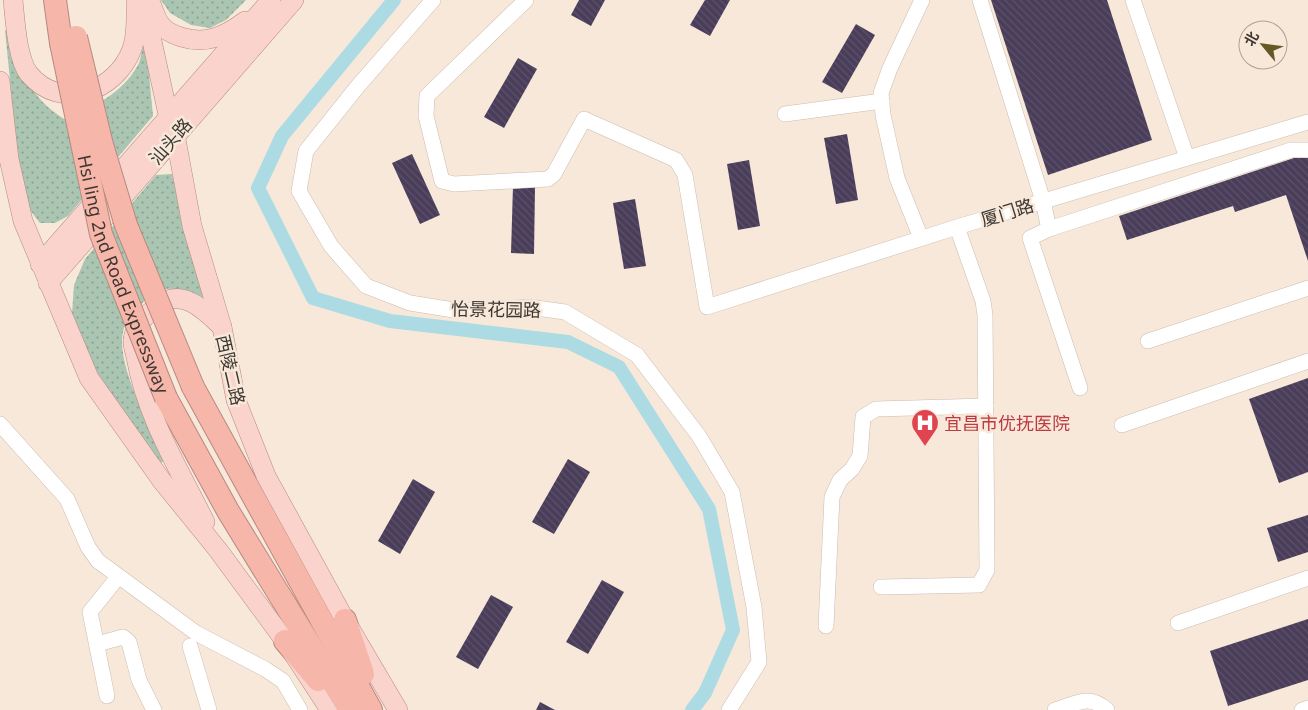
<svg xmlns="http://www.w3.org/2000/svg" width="1308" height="710" font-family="'Noto Sans','Noto Sans SC',sans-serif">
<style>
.grass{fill:url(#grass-dots)}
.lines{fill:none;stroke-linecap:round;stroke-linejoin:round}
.canal{stroke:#acdbe4;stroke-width:14}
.building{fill:url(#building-back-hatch)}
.minor-casing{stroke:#cbbdaf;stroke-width:16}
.major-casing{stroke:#b68a80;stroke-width:20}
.highway-casing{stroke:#b68a80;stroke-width:24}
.minor{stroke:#fff;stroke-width:15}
.major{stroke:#fad3cc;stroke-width:19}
.highway{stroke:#f7b6aa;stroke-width:22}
.highway-bridge-casing{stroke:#b68a80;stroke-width:24;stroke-linecap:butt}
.highway-bridge{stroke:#f7b6aa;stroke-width:22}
.labels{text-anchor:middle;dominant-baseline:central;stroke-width:5;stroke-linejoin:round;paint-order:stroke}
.street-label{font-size:18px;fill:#3d3731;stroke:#f7e8da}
.health-label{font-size:18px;fill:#be3a42;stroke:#f7e8da;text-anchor:start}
</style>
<defs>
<pattern id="grass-dots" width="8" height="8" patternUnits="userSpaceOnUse" patternTransform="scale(1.25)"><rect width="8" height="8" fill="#aac5b1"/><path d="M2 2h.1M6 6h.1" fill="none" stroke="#8ca191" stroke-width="1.8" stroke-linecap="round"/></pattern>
<pattern id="building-back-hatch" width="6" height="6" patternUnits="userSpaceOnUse" patternTransform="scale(1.25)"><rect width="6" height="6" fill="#493d5a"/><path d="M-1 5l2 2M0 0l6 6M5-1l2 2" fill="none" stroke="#5c5169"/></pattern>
</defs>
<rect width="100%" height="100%" fill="#f7e8da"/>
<!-- grass -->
<g class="grass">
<polygon points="161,0 246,0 226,20 210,28 191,25 170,13"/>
<path d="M 5,30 L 11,31 C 22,71 27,95 64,119 C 93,107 122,94 138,65 C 142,58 140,50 146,44 L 153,116 L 68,216 L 55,223 L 40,223 L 30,210 L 19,170 Z"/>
<path d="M 172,174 L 185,232 L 205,298 C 180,289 160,280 140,306 C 135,313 127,320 124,328 C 113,361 151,427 165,460 L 157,465 L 94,375 L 72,314 L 74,285 L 85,259 L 156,175 Z"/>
</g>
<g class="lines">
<!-- canal -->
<polyline class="canal" points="394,0 282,136 258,188 313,298 390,321 568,342 619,367 709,509 733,630 705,693 692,710"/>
</g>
<!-- building -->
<g class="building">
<polygon points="579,0 605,0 591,26 571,15"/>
<polygon points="705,0 730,0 710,36 690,25"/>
<polygon points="991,0 1107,0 1152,140 1048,175"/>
<polygon points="856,24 875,35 842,93 822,82"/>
<polygon points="518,58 537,69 504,128 484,117"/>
<polygon points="847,134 858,200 836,204 824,138"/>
<polygon points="412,154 440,215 420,224 392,163"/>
<polygon points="1300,156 1308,157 1308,261 1286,195 1235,212 1233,206 1127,240 1119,216"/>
<polygon points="749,160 760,226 738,230 727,164"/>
<polygon points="513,186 535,187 534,254 511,253"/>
<polygon points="635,199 646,266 624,269 613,203"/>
<polygon points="1308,378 1308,472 1279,483 1249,399"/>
<polygon points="568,459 590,472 554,534 532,522"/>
<polygon points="413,479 435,492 400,554 378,541"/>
<polygon points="1308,515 1308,552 1278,562 1267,528"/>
<polygon points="602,580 624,592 588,654 566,642"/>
<polygon points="491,595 513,607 478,669 456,657"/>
<polygon points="1308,619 1308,680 1228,706 1210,651"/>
<polygon points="540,702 555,710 536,710"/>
</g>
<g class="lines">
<defs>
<g id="minor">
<polyline points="433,0 358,86 306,151 299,191 331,246 366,286 410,303 460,311 529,307 565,312 637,355 699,436 732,492 754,607 759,662 729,710"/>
<polyline points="526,0 427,96 426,116 442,181 454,184 548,179 554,174 584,119 676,160 685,175 707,307 957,227 1308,122"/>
<polyline points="980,0 1043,201 1049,229 1291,150 1308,150"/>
<polyline points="1133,0 1187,158"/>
<polyline points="785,114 882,101"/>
<polyline points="1049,229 1030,238 1080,388"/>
<polyline points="921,238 897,178 883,115 881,93 890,68 922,0"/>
<polyline points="1148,341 1308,288"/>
<polyline points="0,424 67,499 88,547 98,561 196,633 265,669 283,681 300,710"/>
<polyline points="1122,425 1308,361"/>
<polyline points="881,587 979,585 987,570 985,315 983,301 957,227"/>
<polyline points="1178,623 1308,578"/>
<polyline points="826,626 832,497 840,480 852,469 860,456 863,417 876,409 986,406"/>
<polyline points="97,644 123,637 129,642 139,680 154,710"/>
<polyline points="190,646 209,710"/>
<polyline points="107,696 90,612 118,577"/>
<path d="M 1055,710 C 1076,704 1089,693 1107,710"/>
<polyline points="1302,710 1308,708"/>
</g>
<g id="major">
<path d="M 13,0 C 15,19 17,59 29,74 C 61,112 116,92 132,49 C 137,35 136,19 136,4"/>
<polyline points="143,0 169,119 175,134 192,226 222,327 236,400 266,476 345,620 398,710"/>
<path d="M 151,4 C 154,10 156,20 161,25 C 165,31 175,35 181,37 C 206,45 225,36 245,21"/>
<polyline points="0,81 9,159 23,221 89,378 162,481 218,550 285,641 330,710"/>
<polyline points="40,264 271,0"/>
<polyline points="48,283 294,0"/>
<path d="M 205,522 C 179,469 146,416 136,357 C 135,352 132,344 133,339 C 135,324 149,312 160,304 C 183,288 205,311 222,327"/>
</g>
<g id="highway">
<polyline points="55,0 61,43"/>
<polyline points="193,387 371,710"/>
<polyline points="166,398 228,511 350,710"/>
<polyline points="345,620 363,674"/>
<polyline points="285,641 318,680"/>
</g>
</defs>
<!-- minor casing -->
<use href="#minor" class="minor-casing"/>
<!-- major casing -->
<use href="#major" class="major-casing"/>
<!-- highway casing -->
<use href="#highway" class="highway-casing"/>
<!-- minor -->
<use href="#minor" class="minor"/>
<!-- major -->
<use href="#major" class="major"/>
<!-- highway -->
<use href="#highway" class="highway"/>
<defs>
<g id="highway-bridge">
<polyline points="76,37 102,145 126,225 193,387"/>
<path id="s1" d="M 61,43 L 101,234 L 166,398"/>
</g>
</defs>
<!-- highway-bridge casing -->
<use href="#highway-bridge" class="highway-bridge-casing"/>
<!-- highway-bridge -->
<use href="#highway-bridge" class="highway-bridge"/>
</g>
<!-- icons -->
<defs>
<symbol id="hospital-pin" viewBox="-11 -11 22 30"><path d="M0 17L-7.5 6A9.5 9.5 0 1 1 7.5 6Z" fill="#e0444e" stroke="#f7e8da"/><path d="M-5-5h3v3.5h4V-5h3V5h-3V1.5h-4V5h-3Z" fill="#fff"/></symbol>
</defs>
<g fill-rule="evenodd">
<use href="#hospital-pin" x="909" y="407" width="32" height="43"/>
</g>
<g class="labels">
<!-- street labels -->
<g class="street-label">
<text transform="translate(170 141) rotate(-49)">汕头路</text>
<text transform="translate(1007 212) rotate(-17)">厦门路</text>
<text stroke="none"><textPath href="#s1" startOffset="240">Hsi ling 2nd Road Expressway</textPath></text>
<text transform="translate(496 309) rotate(1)">怡景花园路</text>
<text transform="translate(231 370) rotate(77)">西陵二路</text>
</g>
<!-- health labels -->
<g class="health-label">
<text x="944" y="423">宜昌市优抚医院</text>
</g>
</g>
<!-- north arrow -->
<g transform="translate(1263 45) rotate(299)"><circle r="24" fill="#f7e8da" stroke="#ada196"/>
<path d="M0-4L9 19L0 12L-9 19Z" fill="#655825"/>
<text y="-8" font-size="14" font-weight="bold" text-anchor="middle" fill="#3d3731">北</text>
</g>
</svg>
